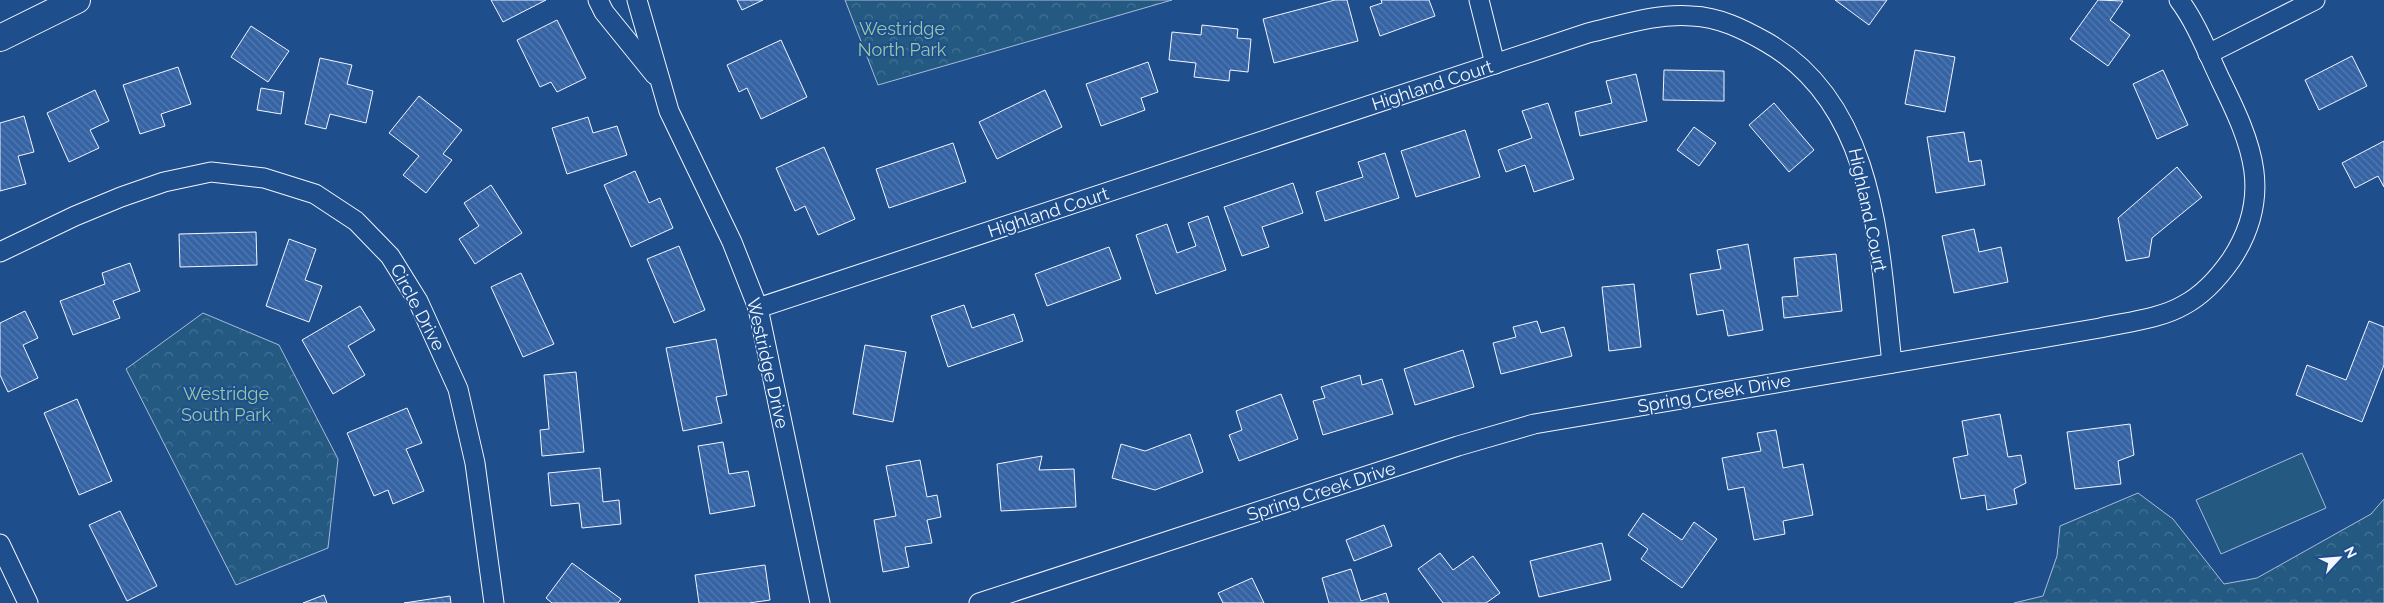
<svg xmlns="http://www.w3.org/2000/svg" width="2384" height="603" font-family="Raleway,sans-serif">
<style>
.green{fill:#245a82;stroke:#a8bbd7}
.forest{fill:url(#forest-crowns);stroke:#a8bbd7}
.building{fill:url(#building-back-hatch);stroke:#f2f6ff}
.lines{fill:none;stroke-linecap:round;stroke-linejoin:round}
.minor-casing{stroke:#f2f6ff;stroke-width:21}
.secondary-casing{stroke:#f2f6ff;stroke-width:28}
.minor{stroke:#1f4e8c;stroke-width:19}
.secondary{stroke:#1f4e8c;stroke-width:26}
.labels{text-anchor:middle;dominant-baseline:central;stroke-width:4;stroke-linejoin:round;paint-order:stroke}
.park-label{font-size:18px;fill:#97c8a6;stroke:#1f4e8c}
.street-label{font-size:18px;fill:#f2f6ff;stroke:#1f4e8c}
</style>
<defs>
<pattern id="forest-crowns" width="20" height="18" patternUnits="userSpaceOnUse" patternTransform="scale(1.25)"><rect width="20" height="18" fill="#245a82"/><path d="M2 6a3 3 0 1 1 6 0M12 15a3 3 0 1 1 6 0" fill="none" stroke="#447295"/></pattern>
<pattern id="building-back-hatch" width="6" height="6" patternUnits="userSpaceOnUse" patternTransform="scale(1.25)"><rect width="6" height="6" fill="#3563a3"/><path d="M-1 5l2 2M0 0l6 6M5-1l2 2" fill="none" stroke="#537ab1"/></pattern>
</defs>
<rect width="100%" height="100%" fill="#1f4e8c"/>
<!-- green -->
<polygon class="green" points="2302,453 2326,508 2221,554 2196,500"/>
<!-- forest -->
<g class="forest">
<polygon points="845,0 1172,0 878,85"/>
<polygon points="203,313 279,345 338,459 328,548 236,585 126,369"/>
<polygon points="2138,493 2173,519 2224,584 2257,578 2371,514 2384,499 2384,603 2014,603 2043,596 2057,556 2060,526"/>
</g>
<!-- building -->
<g class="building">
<polygon points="491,0 546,0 503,22"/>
<polygon points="737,0 763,0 742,10"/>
<polygon points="1335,0 1347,0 1358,41 1274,63 1263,19"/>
<polygon points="1381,0 1429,0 1435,16 1380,36 1370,7 1382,3"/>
<polygon points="1835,0 1887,0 1869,25"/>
<polygon points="2098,0 2123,1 2110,20 2130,35 2108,66 2070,39"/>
<polygon points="557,20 586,78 557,92 551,82 540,87 517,40"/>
<polygon points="1202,25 1238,29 1237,38 1251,39 1248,72 1230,70 1229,81 1194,77 1196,63 1169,60 1172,32 1201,35"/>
<polygon points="251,26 289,51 268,82 231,57"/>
<polygon points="781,40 807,97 761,119 747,88 739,92 727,65"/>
<polygon points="1915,50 1955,57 1945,112 1905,104"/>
<polygon points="2352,56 2367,86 2319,110 2305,80"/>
<polygon points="320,58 352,65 347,84 373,91 366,123 330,114 326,129 305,124"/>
<polygon points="1148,62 1158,92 1141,98 1145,110 1101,126 1086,84"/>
<polygon points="178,67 191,104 161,114 165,126 140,134 123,85"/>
<polygon points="1664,70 1724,71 1724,101 1663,100"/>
<polygon points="2163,70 2188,125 2157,139 2133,84"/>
<polygon points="1636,74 1647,121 1580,136 1575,112 1612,103 1606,81"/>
<polygon points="261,88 284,92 281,114 257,110"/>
<polygon points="95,90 109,121 90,130 99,148 69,162 47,113"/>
<polygon points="1045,90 1062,127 997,159 979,122"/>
<polygon points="419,96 462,130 443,154 452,160 426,193 403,175 419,156 389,133"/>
<polygon points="1548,103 1574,179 1534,192 1525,165 1506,172 1498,150 1532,138 1522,111"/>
<polygon points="1774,103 1814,150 1789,172 1749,125"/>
<polygon points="24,116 34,152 18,156 26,184 0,191 0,123"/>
<polygon points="588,117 593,133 617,126 627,155 567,174 552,128"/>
<polygon points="1694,127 1716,143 1699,166 1677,150"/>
<polygon points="1465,130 1480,177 1416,197 1401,151"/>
<polygon points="1964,132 1969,162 1981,160 1985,185 1936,193 1927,137"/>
<polygon points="2384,141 2384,187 2378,176 2355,188 2342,163"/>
<polygon points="953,143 966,182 889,208 876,169"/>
<polygon points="824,147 855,219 818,235 805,206 795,211 776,168"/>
<polygon points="1385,153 1399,198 1325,221 1316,192 1363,177 1358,162"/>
<polygon points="2177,167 2202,197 2152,238 2149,257 2126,261 2118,218"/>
<polygon points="635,171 649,203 660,198 673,228 631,247 604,185"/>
<polygon points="1293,183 1303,213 1262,227 1269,247 1242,256 1224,207"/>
<polygon points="491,185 522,233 475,264 459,239 479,226 464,203"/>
<polygon points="1208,216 1226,270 1156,294 1136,235 1167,224 1177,253 1196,246 1188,223"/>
<polygon points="1974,229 1979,252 2001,247 2008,282 1954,293 1942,236"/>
<polygon points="256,232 257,265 180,267 179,234"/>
<polygon points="289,239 316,249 305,280 322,286 309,322 266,306"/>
<polygon points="1748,244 1763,330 1728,336 1723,310 1697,315 1690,274 1721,269 1717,250"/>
<polygon points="679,246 705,310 674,323 647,259"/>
<polygon points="1109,247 1121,279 1047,306 1035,274"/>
<polygon points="1836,254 1842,311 1784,318 1782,297 1798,296 1794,258"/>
<polygon points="130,263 140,291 113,301 120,318 73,335 60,301 105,284 102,273"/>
<polygon points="521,273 554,344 523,357 491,287"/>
<polygon points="1634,284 1641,347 1609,351 1602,287"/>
<polygon points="964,305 972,328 1014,314 1023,341 948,367 931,316"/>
<polygon points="360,306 375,330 348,346 365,375 333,394 302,340"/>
<polygon points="25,311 38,338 23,345 38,378 8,392 0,375 0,323"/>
<polygon points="1537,321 1541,333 1564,327 1572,356 1501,374 1493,343 1516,337 1513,327"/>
<polygon points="2369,321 2384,327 2384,365 2362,422 2296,395 2307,365 2346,380"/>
<polygon points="716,339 727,395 716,397 722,423 683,431 666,348"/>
<polygon points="865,345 906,352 893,422 853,414"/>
<polygon points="1463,350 1474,387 1415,405 1404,369"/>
<polygon points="576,372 584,452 542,456 540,430 549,429 544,375"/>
<polygon points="1360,375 1362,385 1382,379 1393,414 1323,435 1313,401 1325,398 1321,387"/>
<polygon points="1281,394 1298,439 1239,461 1229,435 1242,430 1236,411"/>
<polygon points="77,399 112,481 79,495 44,413"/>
<polygon points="407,408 422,443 406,449 424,491 393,504 388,490 374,496 347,433"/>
<polygon points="2000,414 2008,457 2021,455 2026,483 2014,489 2017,504 1987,510 1985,495 1961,499 1953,458 1968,455 1962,421"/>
<polygon points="2130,424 2134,455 2118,461 2121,484 2075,489 2067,432"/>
<polygon points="1776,430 1783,468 1803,464 1813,515 1783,521 1785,534 1754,540 1744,487 1728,490 1722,458 1761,451 1757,433"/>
<polygon points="1190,434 1203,472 1155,490 1112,478 1121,444 1145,451"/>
<polygon points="723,442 729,474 748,471 755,506 710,514 698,446"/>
<polygon points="1042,456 1039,470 1074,469 1076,507 1001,511 997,464"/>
<polygon points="920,460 927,497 937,495 941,517 927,520 932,543 905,547 909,567 883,572 874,520 896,516 886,466"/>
<polygon points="600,468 603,502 619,500 621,524 582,528 579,503 551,506 548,473"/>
<polygon points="120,511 157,586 127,601 89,525"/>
<polygon points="1643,513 1682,540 1694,522 1717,539 1682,588 1641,559 1648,549 1628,535"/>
<polygon points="1384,525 1392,546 1354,561 1346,540"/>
<polygon points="1602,543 1611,580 1539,597 1530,561"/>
<polygon points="1440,553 1453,570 1473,556 1500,593 1486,603 1443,603 1418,569"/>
<polygon points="572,563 621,599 618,603 552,603 546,598"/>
<polygon points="765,565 770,600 749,603 699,603 695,575"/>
<polygon points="1351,569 1361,601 1386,593 1389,603 1329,603 1322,578"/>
<polygon points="1252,578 1264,603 1223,603 1218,593"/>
<polygon points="324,595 327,603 303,603"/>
<polygon points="450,596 451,603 404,603"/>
</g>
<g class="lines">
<defs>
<g id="minor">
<polyline points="598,0 604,12 655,75"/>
<polyline points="637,0 669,111 732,242 758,308 820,603"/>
<polyline points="1479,0 1495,64"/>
<polyline points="2208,54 2315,0"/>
<polyline points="0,252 75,216 121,197 164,182 211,172 264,178 315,194 356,221 390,256 418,301 458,389 475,463 494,603"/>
<path d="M 758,308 L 1588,33 C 1622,25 1656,13 1692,16 C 1719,17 1743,29 1766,42 C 1878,106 1879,249 1892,363"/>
<polyline points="0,544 28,603"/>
<path d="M 979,603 L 1458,446 L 1534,424 L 2100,328 C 2127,322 2160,319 2184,305 C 2203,295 2219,277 2231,260 C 2274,195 2252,144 2221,81 C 2209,56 2196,22 2179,0"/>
</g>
<polyline id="secondary" points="0,38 77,0"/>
</defs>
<!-- minor casing -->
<use href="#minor" class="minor-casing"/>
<!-- secondary casing -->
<use href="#secondary" class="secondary-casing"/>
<!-- minor -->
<use href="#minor" class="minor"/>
<!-- secondary -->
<use href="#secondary" class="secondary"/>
</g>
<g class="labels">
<!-- park labels -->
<g class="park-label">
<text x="902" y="28">Westridge<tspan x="902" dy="21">North Park</tspan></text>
<text x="226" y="393">Westridge<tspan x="226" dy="21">South Park</tspan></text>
</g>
<!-- street labels -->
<g class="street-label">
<text transform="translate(1432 85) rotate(-18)">Highland Court</text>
<text transform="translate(1868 210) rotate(78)">Highland Court</text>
<text transform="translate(1048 212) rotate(-18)">Highland Court</text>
<text transform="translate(418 307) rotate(62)">Circle Drive</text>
<text transform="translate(768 363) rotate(77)">Westridge Drive</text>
<text transform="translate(1714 393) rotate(-10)">Spring Creek Drive</text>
<text transform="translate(1321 491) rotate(-18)">Spring Creek Drive</text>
</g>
</g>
<!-- north arrow -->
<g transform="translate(2339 558) rotate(64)" stroke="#1f4e8c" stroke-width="4" paint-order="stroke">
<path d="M0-4L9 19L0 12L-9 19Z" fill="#f2f6ff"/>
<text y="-8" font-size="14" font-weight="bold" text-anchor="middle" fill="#f2f6ff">N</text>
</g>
</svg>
